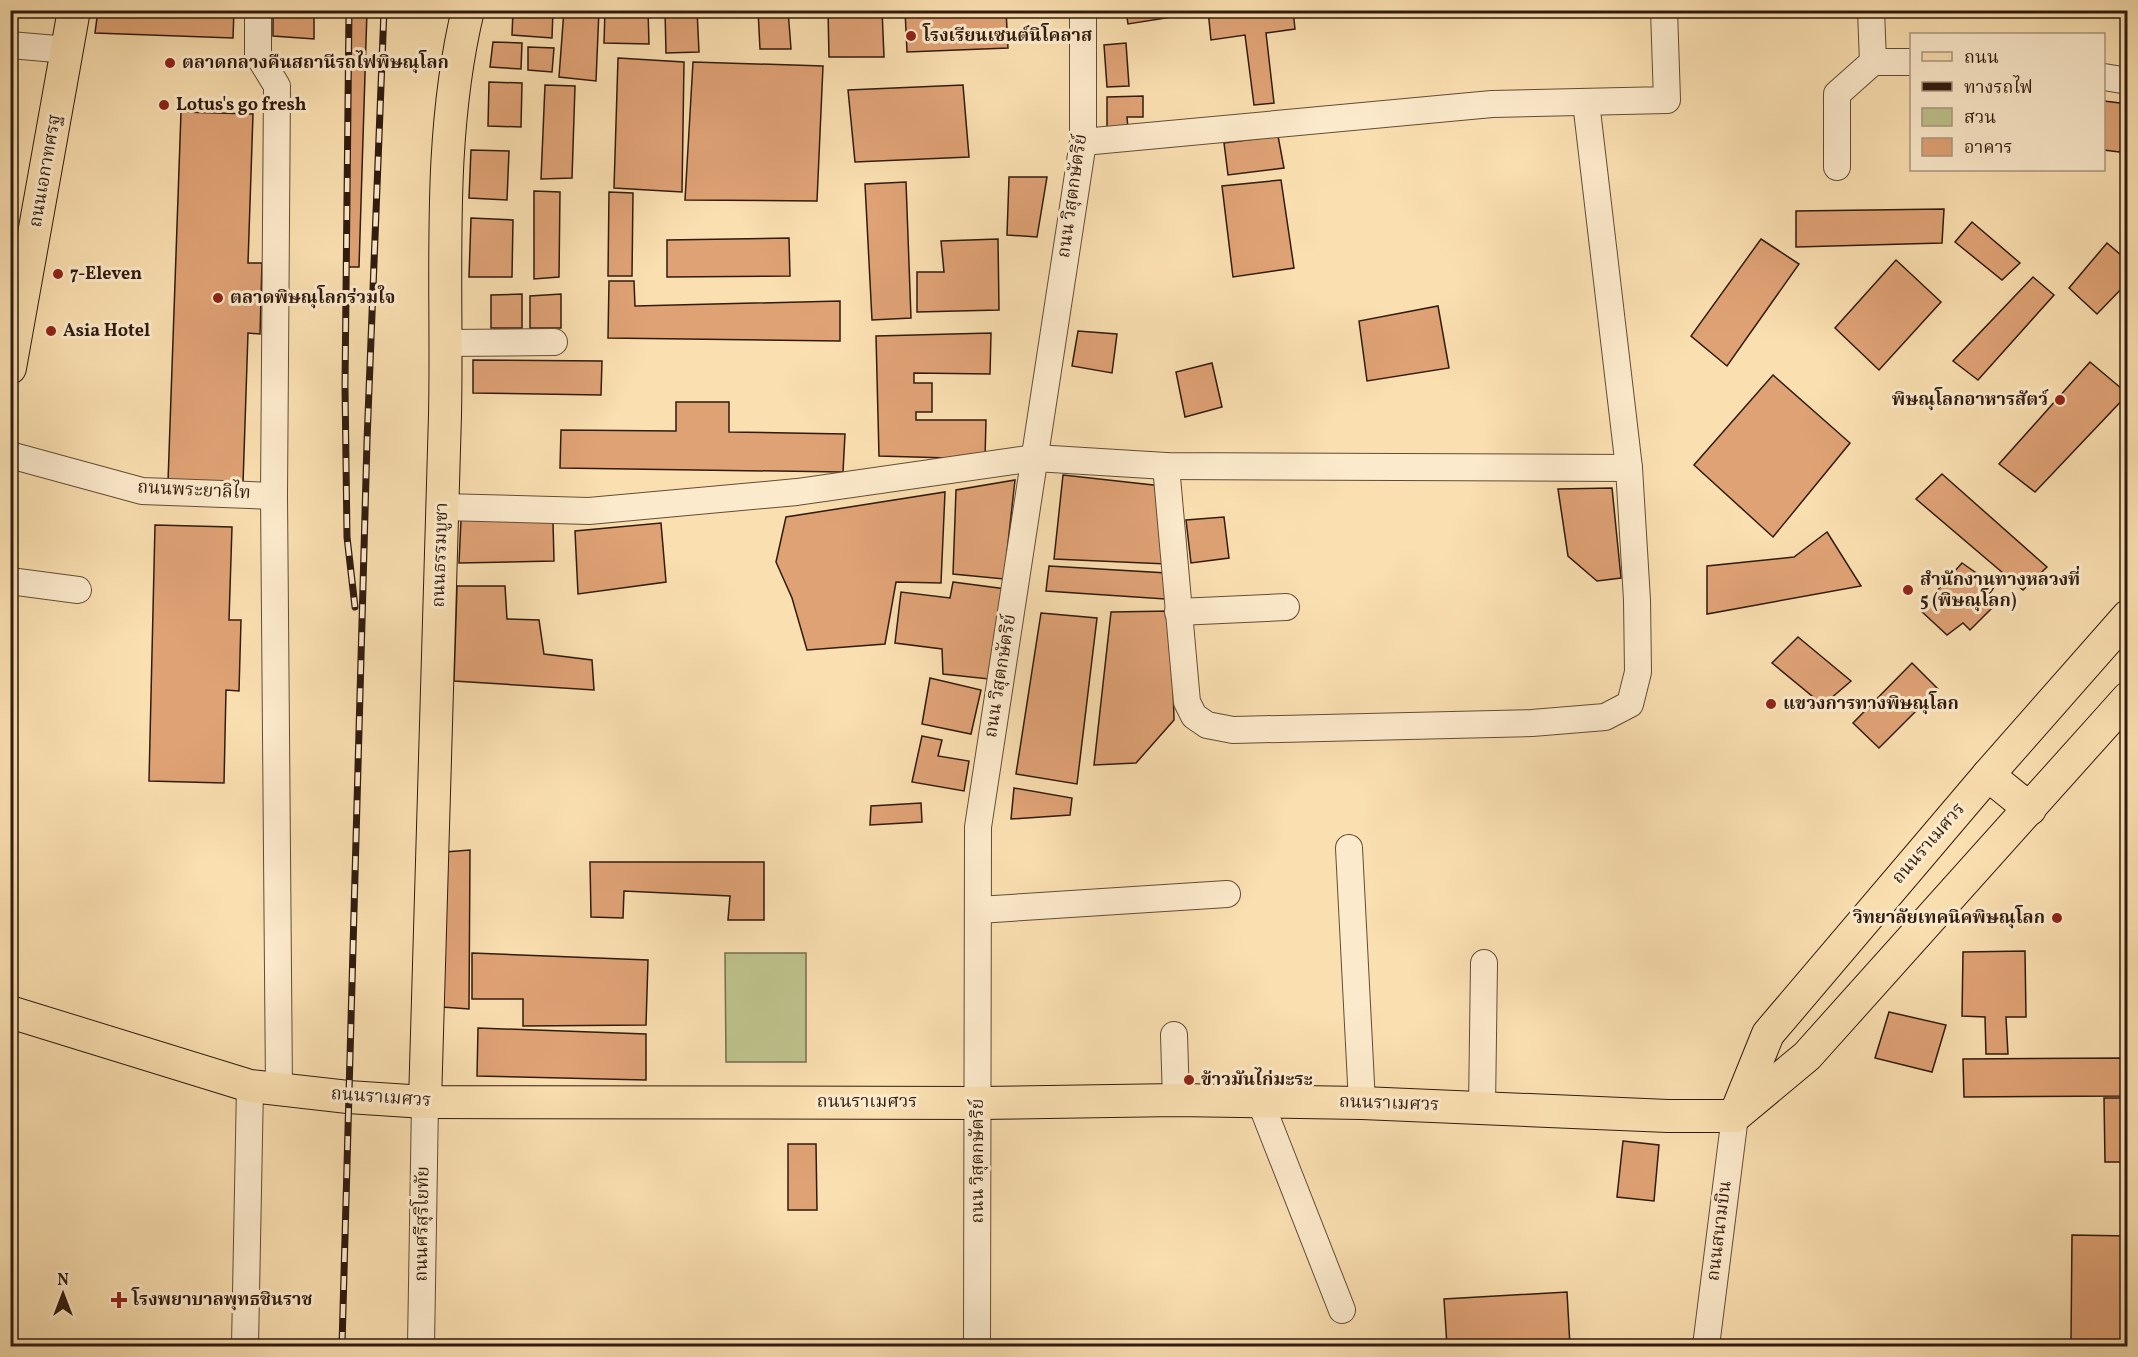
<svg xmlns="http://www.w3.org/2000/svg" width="2138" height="1357" font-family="Vollkorn,'Noto Serif Thai',serif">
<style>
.green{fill:#bdc28c;stroke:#766e4e;stroke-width:1.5}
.building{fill:#dfa275;stroke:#301b0f;stroke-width:1.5}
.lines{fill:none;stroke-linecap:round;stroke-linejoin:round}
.minor-casing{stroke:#624c37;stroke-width:28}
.major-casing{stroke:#301b0f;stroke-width:34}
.minor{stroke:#fceacc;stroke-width:26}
.major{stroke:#fadfb0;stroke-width:32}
.rail-casing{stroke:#301b0f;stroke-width:7}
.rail{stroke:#fceacc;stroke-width:4.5;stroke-dasharray:14;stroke-linecap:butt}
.poi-dot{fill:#8f2418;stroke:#fceacc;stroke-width:2}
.labels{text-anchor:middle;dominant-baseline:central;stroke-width:6;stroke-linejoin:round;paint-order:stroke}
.poi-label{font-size:18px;font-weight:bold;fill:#301b0f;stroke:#fceacc;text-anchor:start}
.street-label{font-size:18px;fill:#301b0f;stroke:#fceacc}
</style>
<rect width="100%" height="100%" fill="#fadfb0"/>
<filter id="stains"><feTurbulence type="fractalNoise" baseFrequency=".00333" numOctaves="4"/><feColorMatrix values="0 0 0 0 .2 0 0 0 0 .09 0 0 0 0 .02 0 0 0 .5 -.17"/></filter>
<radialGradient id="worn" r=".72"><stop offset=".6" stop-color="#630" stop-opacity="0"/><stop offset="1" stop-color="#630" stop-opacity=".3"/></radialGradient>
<!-- green -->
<polygon class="green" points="725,953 806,953 806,1062 726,1062"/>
<!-- building -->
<g class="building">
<polygon points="98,10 234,10 233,38 95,33"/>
<polygon points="273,10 314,10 314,39 273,36"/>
<polygon points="349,10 367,10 359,267 346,267"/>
<polygon points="513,10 553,10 552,38 512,35"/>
<polygon points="564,10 599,10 596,81 559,77"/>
<polygon points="605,10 648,10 649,44 604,43"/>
<polygon points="665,10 697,10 699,52 666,53"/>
<polygon points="758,10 788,10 791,49 760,49"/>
<polygon points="828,10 882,10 884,57 829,57"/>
<polygon points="905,10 1006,10 1008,48 907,52"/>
<polygon points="1126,10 1178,10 1179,16 1128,24"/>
<polygon points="1208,10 1293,10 1295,29 1266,33 1274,103 1254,105 1245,35 1211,40"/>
<polygon points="493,42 522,43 521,69 490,67"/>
<polygon points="1126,43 1129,86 1107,87 1104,45"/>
<polygon points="528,47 554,48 552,72 528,70"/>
<polygon points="618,58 684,62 682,192 614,188"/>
<polygon points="693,62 823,66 817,201 685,200"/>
<polygon points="489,82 522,83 521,127 488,126"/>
<polygon points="545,85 575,86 572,178 541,179"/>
<polygon points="963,85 969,157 855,162 848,90"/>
<polygon points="1143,96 1143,117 1127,117 1128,129 1107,130 1107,97"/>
<polygon points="2104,101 2128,104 2127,153 2104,150"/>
<polygon points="181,112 253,114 248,263 262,263 260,334 248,333 243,484 168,482"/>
<polygon points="1278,136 1284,168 1228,175 1224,143"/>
<polygon points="471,150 509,151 507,200 469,198"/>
<polygon points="1009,177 1047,177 1037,237 1007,235"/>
<polygon points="1281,180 1294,268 1233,277 1222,186"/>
<polygon points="906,182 911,318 872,320 865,184"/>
<polygon points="534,191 560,192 559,277 534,279"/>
<polygon points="609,192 633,193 632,276 608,276"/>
<polygon points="1944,209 1942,243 1796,247 1796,211"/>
<polygon points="471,218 513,220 512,277 469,277"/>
<polygon points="1972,222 2020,263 2002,280 1955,242"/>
<polygon points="789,238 790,276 667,277 667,240"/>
<polygon points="998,239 999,310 917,312 917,272 944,272 941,241"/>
<polygon points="1761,239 1799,264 1727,366 1691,336"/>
<polygon points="2107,243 2128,261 2128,282 2097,314 2069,288"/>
<polygon points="1896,260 1941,302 1879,370 1835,328"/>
<polygon points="2033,277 2054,295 1978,380 1953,361"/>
<polygon points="609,281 634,281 635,306 840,301 840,341 608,338"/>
<polygon points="522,294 522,328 491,328 491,295"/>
<polygon points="561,294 561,328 530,328 530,296"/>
<polygon points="1438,306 1449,368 1367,381 1359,321"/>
<polygon points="1078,331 1117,334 1112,373 1072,366"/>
<polygon points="991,333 990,374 914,373 914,383 932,383 932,412 916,412 916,420 986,420 985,459 879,456 876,336"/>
<polygon points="473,360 602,361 601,395 473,393"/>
<polygon points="2090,362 2128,394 2035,492 1999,464"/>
<polygon points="1212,363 1222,407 1185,417 1176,372"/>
<polygon points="1773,375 1850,443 1773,537 1694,465"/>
<polygon points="676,402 729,402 729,432 845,434 843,472 560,468 561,430 676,431"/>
<polygon points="1942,474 2047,567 2023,590 1916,499"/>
<polygon points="1063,475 1162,486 1167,564 1054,559"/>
<polygon points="1015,480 1004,579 953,574 956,490"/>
<polygon points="1612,488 1621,578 1597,581 1568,556 1558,489"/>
<polygon points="945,492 941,583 896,582 885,644 807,650 792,598 776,562 786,517"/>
<polygon points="1224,517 1229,558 1191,563 1186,520"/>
<polygon points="461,520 553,522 554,561 459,563"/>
<polygon points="661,523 666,582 578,594 575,531"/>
<polygon points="155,525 232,527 229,620 241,620 239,691 226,690 224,783 149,781"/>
<polygon points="1827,532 1861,586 1707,614 1707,566 1794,557"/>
<polygon points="1962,563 1995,586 1985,600 1993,607 1970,630 1963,623 1947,635 1920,610"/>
<polygon points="1049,566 1167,573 1165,599 1046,591"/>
<polygon points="953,582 1006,589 989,679 943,674 942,649 895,643 901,592 950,598"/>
<polygon points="457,586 505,586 507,619 539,620 544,654 592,660 594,690 454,681"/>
<polygon points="1171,611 1174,720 1136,763 1094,765 1111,612"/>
<polygon points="1041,613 1097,618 1077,784 1016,774"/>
<polygon points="1798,637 1851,681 1823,705 1772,663"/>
<polygon points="1912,663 1938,689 1879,748 1853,723"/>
<polygon points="930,678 981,690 971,734 922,724"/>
<polygon points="922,736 942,740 938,756 969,761 964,791 912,782"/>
<polygon points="1014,788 1072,798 1070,815 1011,819"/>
<polygon points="921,803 922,822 870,825 871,806"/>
<polygon points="470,850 469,1009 442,1007 445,852"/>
<polygon points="590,862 764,862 764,920 728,920 730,896 624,891 623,918 591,917"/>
<polygon points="2025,951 2026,1017 2006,1017 2008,1054 1986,1054 1985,1017 1962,1016 1963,952"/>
<polygon points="472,953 648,960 646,1025 523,1026 523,999 472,999"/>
<polygon points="1889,1012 1946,1025 1932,1072 1875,1058"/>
<polygon points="478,1028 646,1034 646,1080 477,1076"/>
<polygon points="2122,1058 2122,1096 1964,1097 1963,1059"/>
<polygon points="2104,1098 2128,1098 2128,1162 2105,1162"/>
<polygon points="1623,1141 1659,1145 1654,1201 1617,1197"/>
<polygon points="788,1144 816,1144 817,1210 788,1210"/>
<polygon points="2072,1235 2128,1236 2128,1346 2069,1346 2069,1343 2071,1342"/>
<polygon points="1567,1292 1570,1346 1447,1346 1444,1299"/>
</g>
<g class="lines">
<defs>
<g id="minor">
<polyline points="258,10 258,55 277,86 274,496 279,1090"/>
<polyline points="1871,10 1873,62"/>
<polyline points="10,45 68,50"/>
<polyline points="2104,77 2128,81"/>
<polyline points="1083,142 1492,104 1667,100 1664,10"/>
<polyline points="1837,167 1837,94 1873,62 1912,62"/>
<polyline points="445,343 554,342"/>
<polyline points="10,455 142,491 274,496"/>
<polyline points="1166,466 1187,702 1194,716 1207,725 1233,730 1532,723 1605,717 1630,704 1638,672 1637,600 1629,468 1586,102"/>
<polyline points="442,507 589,511 797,492 1035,458 1166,466 1629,468"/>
<polyline points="10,581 78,590"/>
<polyline points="1178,612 1286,607"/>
<polyline points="1349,848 1362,1103"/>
<polyline points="978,910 1227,894"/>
<polyline points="1174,1035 1176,1100"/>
<polyline points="1260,1101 1342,1310"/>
<polyline points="1482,1108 1484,963"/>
<polyline points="245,1346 250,1086"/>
<polyline points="421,1346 425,1102"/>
<polyline points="977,1346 978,827 1083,142 1083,10"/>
<polyline points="1706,1346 1735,1116"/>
</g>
<g id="major">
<polyline points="10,368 74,10"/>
<polyline points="1988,775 2030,809"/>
<polyline points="10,1012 250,1086 348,1097 425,1102 979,1103 1176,1100 1362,1103 1668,1116 1735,1116 1807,1056 2128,698"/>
<path d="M 425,1102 C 431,873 439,644 445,415 C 448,280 436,143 468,10"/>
<polyline points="1736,1113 1768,1034 1988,775 2128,616"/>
</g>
</defs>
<!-- minor casing -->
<use href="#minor" class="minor-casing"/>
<!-- major casing -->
<use href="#major" class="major-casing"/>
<!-- minor -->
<use href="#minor" class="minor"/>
<!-- major -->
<use href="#major" class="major"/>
<defs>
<g id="rail">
<polyline points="349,10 345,386 347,537 355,607"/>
<polyline points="342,1346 367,441 384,10"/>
</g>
</defs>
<!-- rail casing -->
<use href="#rail" class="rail-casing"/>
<!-- rail -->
<use href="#rail" class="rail"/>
</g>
<!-- markers -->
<g class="poi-dot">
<circle cx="911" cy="36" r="6"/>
<circle cx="170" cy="63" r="6"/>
<circle cx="164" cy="105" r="6"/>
<circle cx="58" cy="274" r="6"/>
<circle cx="218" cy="298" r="6"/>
<circle cx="51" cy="331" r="6"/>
<circle cx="2060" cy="400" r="6"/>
<circle cx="1908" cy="590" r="6"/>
<circle cx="1771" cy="704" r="6"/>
<circle cx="2057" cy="918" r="6"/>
<circle cx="1189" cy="1080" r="6"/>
<path d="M116 1291h6v6h6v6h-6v6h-6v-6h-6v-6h6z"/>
</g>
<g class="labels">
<!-- poi labels -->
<g class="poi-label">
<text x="923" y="36">โรงเรียนเซนต์นิโคลาส</text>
<text x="182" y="63">ตลาดกลางคืนสถานีรถไฟพิษณุโลก</text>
<text x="176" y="105">Lotus's go fresh</text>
<text x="70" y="274">7-Eleven</text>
<text x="230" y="298">ตลาดพิษณุโลกร่วมใจ</text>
<text x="63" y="331">Asia Hotel</text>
<text x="2048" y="400" text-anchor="end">พิษณุโลกอาหารสัตว์</text>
<text x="1920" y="580">สำนักงานทางหลวงที่<tspan x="1920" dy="21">5 (พิษณุโลก)</tspan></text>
<text x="1783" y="704">แขวงการทางพิษณุโลก</text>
<text x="2045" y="918" text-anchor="end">วิทยาลัยเทคนิคพิษณุโลก</text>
<text x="1201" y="1080">ข้าวมันไก่มะระ</text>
<text x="132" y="1300">โรงพยาบาลพุทธชินราช</text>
</g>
<!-- street labels -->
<g class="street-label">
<text transform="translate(46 171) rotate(-80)">ถนนเอกาทศรฐ</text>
<text transform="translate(1073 196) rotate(-82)">ถนน วิสุตกษัตริย์</text>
<text transform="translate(194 491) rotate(3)">ถนนพระยาลิไท</text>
<text transform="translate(441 555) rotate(-88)">ถนนธรรมบูชา</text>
<text transform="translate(1001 676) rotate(-81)">ถนน วิสุตกษัตริย์</text>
<text transform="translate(1929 844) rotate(-49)">ถนนราเมศวร</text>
<text transform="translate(381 1098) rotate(4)">ถนนราเมศวร</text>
<text x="867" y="1102">ถนนราเมศวร</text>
<text transform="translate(1389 1104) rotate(2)">ถนนราเมศวร</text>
<text transform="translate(978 1161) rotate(-90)">ถนน วิสุตกษัตริย์</text>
<text transform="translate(423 1224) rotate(-89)">ถนนศรีสุริโยทัย</text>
<text transform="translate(1720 1231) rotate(-83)">ถนนสนามบิน</text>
</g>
</g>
<!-- margin -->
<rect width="2138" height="1357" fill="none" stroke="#fadfb0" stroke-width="36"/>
<rect x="12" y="12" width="2114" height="1333" fill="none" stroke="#301b0f" stroke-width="3"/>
<rect x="18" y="18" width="2102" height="1321" fill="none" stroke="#301b0f" stroke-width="1.5"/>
<!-- legend -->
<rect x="1910" y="33" width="195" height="138" fill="#fceacc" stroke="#aa9780" stroke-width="1.5"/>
<rect x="1922" y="52" width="30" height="9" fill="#fadfb0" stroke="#aa9780" stroke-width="1.5"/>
<text x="1964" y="63" font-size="18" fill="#301b0f">ถนน</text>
<rect x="1922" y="82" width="30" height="9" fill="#301b0f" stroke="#aa9780" stroke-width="1.5"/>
<text x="1964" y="93" font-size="18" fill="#301b0f">ทางรถไฟ</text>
<rect x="1922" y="108" width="30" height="18" fill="#bdc28c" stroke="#aa9780" stroke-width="1.5"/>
<text x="1964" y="123" font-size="18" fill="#301b0f">สวน</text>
<rect x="1922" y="138" width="30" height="18" fill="#dfa275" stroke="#aa9780" stroke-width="1.5"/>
<text x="1964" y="153" font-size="18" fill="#301b0f">อาคาร</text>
<!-- north arrow -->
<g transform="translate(63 1294)" stroke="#fceacc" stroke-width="4.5" paint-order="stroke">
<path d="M0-4.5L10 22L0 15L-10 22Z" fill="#301b0f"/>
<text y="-9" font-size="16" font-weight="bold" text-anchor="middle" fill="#301b0f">N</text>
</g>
<rect width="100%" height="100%" filter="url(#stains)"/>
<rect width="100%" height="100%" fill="url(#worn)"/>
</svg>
